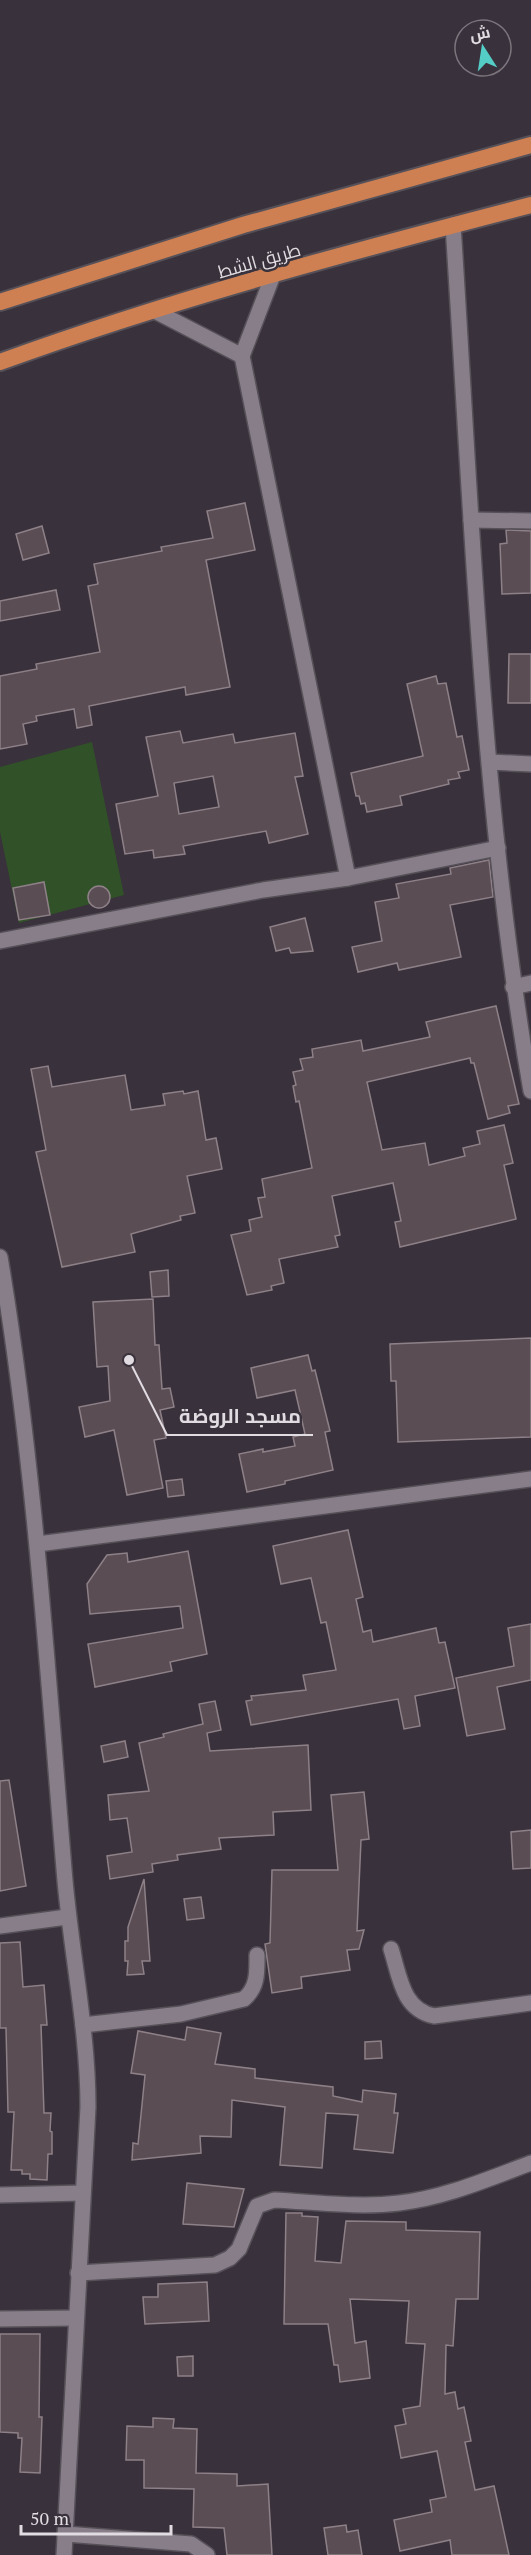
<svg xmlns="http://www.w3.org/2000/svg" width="531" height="2555" font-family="'PT Serif',Cairo,serif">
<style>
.green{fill:#315229}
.building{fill:#5a4d54;stroke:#8e8087;stroke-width:1.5;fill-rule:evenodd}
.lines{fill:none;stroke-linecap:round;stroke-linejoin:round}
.minor-casing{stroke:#565058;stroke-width:18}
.trunk-casing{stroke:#565058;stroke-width:20}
.minor{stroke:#877e8a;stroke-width:15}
.trunk{stroke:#ce8053;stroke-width:16}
.labels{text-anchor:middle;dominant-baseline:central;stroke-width:5;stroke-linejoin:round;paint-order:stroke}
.street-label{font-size:18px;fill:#e1dce2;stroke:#39313b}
.leader{fill:none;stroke:#e1dce2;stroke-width:2}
.callout-dot{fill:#e1dce2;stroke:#39313b;stroke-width:2}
.callout-label{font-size:20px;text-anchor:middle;font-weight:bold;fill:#e1dce2;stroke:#39313b;stroke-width:5;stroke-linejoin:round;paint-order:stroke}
</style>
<rect width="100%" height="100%" fill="#39313b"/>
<!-- green -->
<polygon class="green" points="92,742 124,895 19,923 0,832 0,767"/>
<!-- building -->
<g class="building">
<polygon points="245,503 255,550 206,560 230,687 186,695 185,687 89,706 92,725 77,728 74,709 36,716 37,721 23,724 27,744 0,749 0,676 37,669 36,664 100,652 88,586 98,584 94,564 162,551 161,547 213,538 207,511"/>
<polygon points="42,526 49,553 23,560 16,534"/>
<polygon points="506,530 531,531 531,593 502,594 500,544 507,543"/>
<polygon points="56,590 60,610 0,621 0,601"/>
<polygon points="509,654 531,654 531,703 508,703"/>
<polygon points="436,676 438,684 446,683 457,737 462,736 469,770 458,772 460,778 448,780 449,784 400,796 402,805 367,812 365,803 361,804 359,796 356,796 351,773 423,756 407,684"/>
<path d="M 180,731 L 183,743 L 233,734 L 235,743 L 295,733 L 303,776 L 295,777 L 308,834 L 269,843 L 266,831 L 183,846 L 185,854 L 154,858 L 153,850 L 125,854 L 116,804 L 158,796 L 146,737 ZM 213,776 L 219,807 L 179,814 L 174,783 Z"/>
<polygon points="489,860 493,897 450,905 461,957 399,970 397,963 358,972 352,947 382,941 375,902 399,898 396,884 451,874 450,868"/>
<polygon points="44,882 50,915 19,920 13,888"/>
<circle cx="99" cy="897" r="11"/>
<polygon points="305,918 313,951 291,953 289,948 276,951 270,927"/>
<polygon points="496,1006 519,1104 508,1106 510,1113 488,1119 474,1063 471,1063 470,1058 367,1082 382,1150 425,1143 429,1165 465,1156 463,1148 480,1144 477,1131 504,1125 513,1163 504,1165 516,1219 400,1247 395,1222 401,1221 393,1183 332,1196 340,1235 335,1236 338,1247 279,1259 284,1283 271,1286 272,1290 247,1295 231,1235 251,1231 249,1220 262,1217 258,1198 265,1197 262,1179 312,1168 299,1101 296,1102 293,1086 296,1085 293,1072 303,1070 300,1059 313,1057 312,1049 361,1040 363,1051 430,1037 426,1022"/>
<polygon points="48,1066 52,1087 125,1075 131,1110 165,1105 163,1094 183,1091 184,1094 198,1091 206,1140 216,1138 222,1169 187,1176 195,1213 180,1216 181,1220 131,1234 135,1252 62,1267 36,1152 46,1150 31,1069"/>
<polygon points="168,1270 169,1296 152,1297 150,1272"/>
<polygon points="153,1299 155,1345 159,1345 162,1389 170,1388 174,1407 160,1410 166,1438 154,1440 163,1488 127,1495 114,1430 85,1437 79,1407 110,1401 108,1366 97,1367 93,1302"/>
<polygon points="531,1338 531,1437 398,1442 396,1381 391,1381 390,1344"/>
<polygon points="308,1355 312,1371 315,1370 330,1431 325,1432 333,1470 285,1481 285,1484 247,1492 239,1454 263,1449 263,1452 295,1446 293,1437 305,1434 295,1390 257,1398 251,1368"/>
<polygon points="182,1479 184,1495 168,1497 166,1481"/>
<polygon points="348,1530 363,1597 356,1599 363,1632 371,1630 373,1642 436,1628 439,1643 445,1642 455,1688 415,1696 420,1726 404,1729 398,1699 251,1725 246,1701 252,1700 251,1696 306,1690 303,1675 336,1670 326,1622 321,1623 311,1578 281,1584 273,1546"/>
<polygon points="188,1551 207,1654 170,1662 172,1671 95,1687 88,1644 183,1628 180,1606 90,1614 87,1584 107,1555 127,1553 128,1562"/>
<polygon points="531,1624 531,1680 497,1687 505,1729 467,1736 456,1678 514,1666 508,1628"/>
<polygon points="215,1701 221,1730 207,1733 210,1751 308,1745 311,1810 273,1812 274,1835 219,1838 221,1849 177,1855 178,1860 152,1864 153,1872 110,1879 107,1856 132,1852 127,1818 110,1820 108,1795 149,1791 139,1743 164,1737 163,1734 203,1724 199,1704"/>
<polygon points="125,1741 128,1757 104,1762 101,1746"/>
<polygon points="9,1780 26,1886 0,1891 0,1781"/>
<polygon points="364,1792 369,1839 361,1840 357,1931 364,1930 359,1949 347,1950 350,1970 301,1977 302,1988 272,1993 265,1944 270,1943 272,1870 338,1870 331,1795"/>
<polygon points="531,1830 531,1868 513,1869 511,1832"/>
<polygon points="144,1879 150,1961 142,1961 144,1974 127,1975 128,1961 125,1961 125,1941 128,1941 128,1927"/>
<polygon points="201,1897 204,1918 187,1920 184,1899"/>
<polygon points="20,1942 23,1987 44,1985 47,2025 41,2025 44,2113 51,2113 50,2131 52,2132 52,2154 48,2154 47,2180 30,2179 30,2174 22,2174 22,2170 11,2170 14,2112 8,2112 6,2028 0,2028 0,1943"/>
<polygon points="187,2027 221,2033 215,2064 255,2069 255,2078 333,2087 333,2096 362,2102 363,2090 396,2094 394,2113 398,2113 393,2153 354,2149 358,2115 326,2113 322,2168 280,2165 285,2107 232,2100 231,2137 200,2136 201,2153 132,2160 133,2143 138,2144 145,2075 131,2073 138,2031 185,2040"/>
<polygon points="381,2041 382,2058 365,2059 365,2042"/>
<polygon points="187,2183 244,2189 234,2227 183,2224"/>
<polygon points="286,2213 302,2213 302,2216 318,2217 315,2261 341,2263 346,2221 406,2222 406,2230 480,2232 478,2299 456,2299 453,2346 446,2345 445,2394 455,2392 458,2409 464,2407 471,2441 465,2442 475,2490 494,2486 509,2555 452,2555 450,2540 400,2551 394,2520 432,2512 430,2500 446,2497 437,2451 401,2458 395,2426 406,2424 403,2409 420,2406 425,2344 406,2343 409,2301 350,2299 355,2343 366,2341 370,2378 340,2382 338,2365 334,2365 328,2324 284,2324"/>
<polygon points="207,2282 209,2321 145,2324 143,2297 158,2297 158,2284"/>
<polygon points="0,2334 40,2334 39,2417 42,2417 40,2473 20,2472 22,2438 18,2438 18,2433 0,2432"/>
<polygon points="193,2356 193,2376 178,2376 177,2357"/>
<polygon points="153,2418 174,2419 173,2428 197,2429 196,2473 237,2474 237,2486 268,2484 272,2555 227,2555 224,2528 193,2527 194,2489 144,2488 144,2460 126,2460 127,2426 153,2427"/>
<polygon points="346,2525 347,2532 358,2530 362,2555 328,2555 324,2528"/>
</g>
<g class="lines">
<defs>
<g id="minor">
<path d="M 453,225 C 472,514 481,806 531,1091"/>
<polyline points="273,275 242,356 348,878"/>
<polyline points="155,311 242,356"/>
<polyline points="471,520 531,521"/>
<polyline points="490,762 531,764"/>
<polyline points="0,941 263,890 348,878 498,848"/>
<polyline points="513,987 531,983"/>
<path d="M 0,1257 C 34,1459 47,1664 64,1869 C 70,1948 88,2027 88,2107 L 64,2555"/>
<polyline points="38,1544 531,1479"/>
<polyline points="0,1926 67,1917"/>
<path d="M 391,1949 C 400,1977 402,2009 434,2016 L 531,2003"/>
<path d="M 83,2025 L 181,2014 L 244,1999 C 258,1987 257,1972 257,1955"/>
<polyline points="0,2195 83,2193"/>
<path d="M 78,2273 L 215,2265 L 230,2258 L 239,2249 L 257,2206 L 274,2200 C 315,2202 358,2208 399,2203 C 444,2198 488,2179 531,2163"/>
<polyline points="0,2319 76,2318"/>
<polyline points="66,2534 191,2544 207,2555"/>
</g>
<g id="trunk">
<polyline points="0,302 243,225 531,145"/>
<path d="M 0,362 C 173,299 353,251 531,205"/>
</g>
</defs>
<!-- minor casing -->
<use href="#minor" class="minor-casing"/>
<!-- trunk casing -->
<use href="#trunk" class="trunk-casing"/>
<!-- minor -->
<use href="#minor" class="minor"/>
<!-- trunk -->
<use href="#trunk" class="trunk"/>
</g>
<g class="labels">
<!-- street labels -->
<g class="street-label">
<text transform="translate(259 260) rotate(-16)">طريق الشط</text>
</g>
</g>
<!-- callouts -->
<path class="leader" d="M129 1360L167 1435H313"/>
<circle class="callout-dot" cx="129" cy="1360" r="6"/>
<g class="callout-label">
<text x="240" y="1423">مسجد الروضة</text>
</g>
<!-- north arrow -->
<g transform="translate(483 48) rotate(348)"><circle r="28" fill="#39313b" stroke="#7c757e" stroke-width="1.5"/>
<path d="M0-4.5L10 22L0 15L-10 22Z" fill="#54cdc7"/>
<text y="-9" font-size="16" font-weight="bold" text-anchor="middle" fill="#e1dce2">ش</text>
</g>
<!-- scale -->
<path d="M21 2525v9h150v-9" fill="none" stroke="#e1dce2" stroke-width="3"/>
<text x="30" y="2525" font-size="18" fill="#e1dce2" stroke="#39313b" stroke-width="4.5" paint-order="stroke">50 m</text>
</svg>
